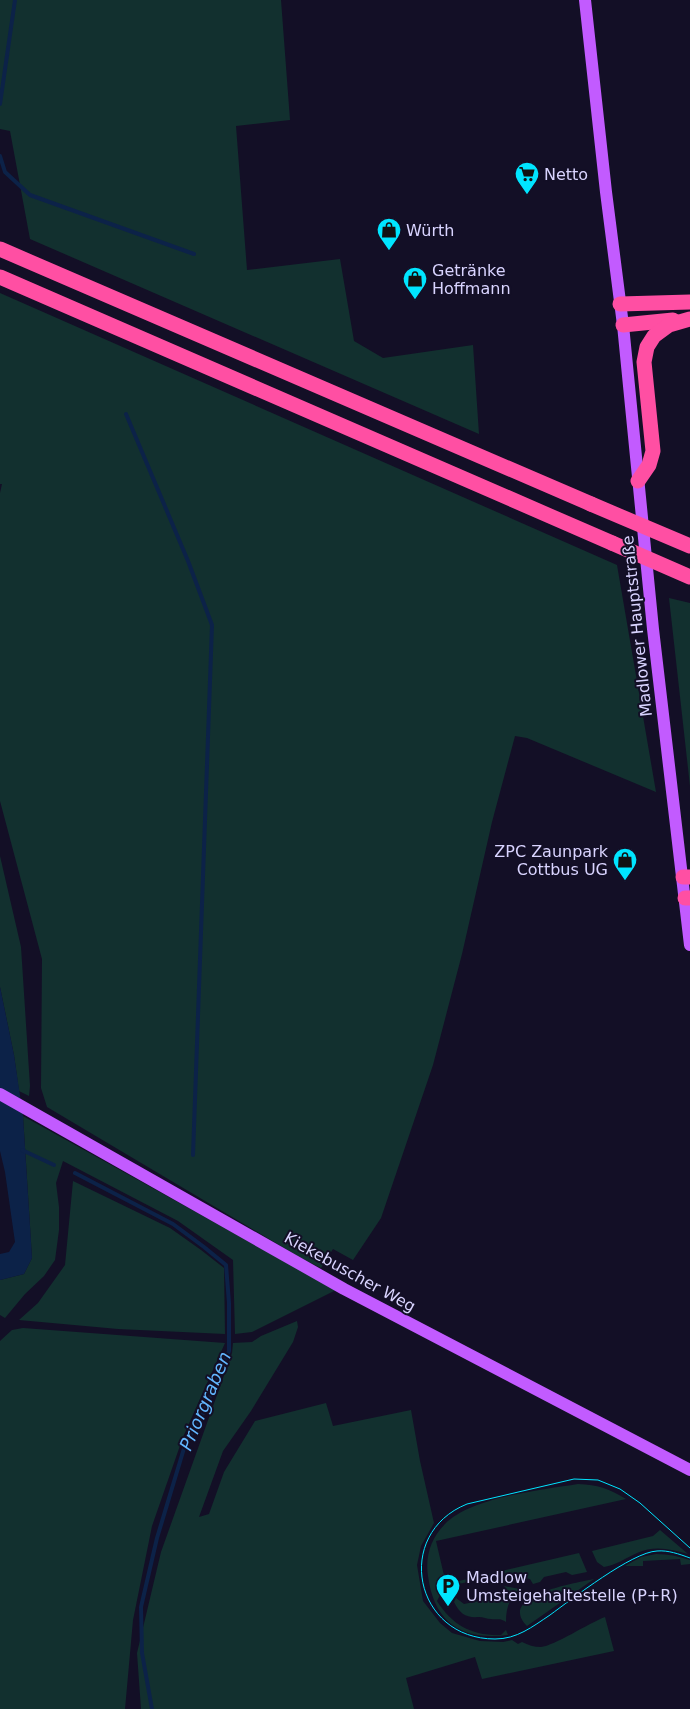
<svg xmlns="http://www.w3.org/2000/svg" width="690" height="1709" font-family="'DejaVu Sans',sans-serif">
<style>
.green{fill:#12302f}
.water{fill:#0c2248}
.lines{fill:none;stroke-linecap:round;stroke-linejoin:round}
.stream{stroke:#0c2248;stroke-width:4}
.major{stroke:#c25bff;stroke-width:12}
.highway{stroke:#ff4fa3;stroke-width:15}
.tram{stroke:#00e5ff;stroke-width:1}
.highway-bridge{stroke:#ff4fa3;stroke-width:15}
.labels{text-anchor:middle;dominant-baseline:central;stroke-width:4;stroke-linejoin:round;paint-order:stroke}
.poi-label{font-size:16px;fill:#d9d4ff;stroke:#130f26;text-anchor:start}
.street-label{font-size:16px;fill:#d9d4ff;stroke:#130f26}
.water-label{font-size:18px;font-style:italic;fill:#62b6ff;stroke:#130f26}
</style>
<rect width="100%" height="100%" fill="#130f26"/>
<!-- green -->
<g class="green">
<polygon points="0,0 281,0 290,120 236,126 247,270 340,259 354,341 383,358 473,345 479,434 30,239 10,131 0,129"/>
<polygon points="0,293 617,565 656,792 527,738 515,736 492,822 462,954 433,1065 381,1218 353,1260 333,1249 321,1268 301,1258 47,1107 41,1088 42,959 0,801 0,493 2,484 0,484"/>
<polygon points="669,598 690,603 690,786"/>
<polygon points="0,856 21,947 30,1086 29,1096 19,1091 14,1055 0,987"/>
<polygon points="23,1116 336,1290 252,1332 235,1334 233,1260 178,1221 63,1161 56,1183 59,1207 59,1230 55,1260 44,1276 25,1294 5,1318 0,1315 0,1280 24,1274 32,1258"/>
<polygon points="73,1181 170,1228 201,1250 224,1268 225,1334 118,1329 19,1320 38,1303 65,1265"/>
<path d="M 297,1321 L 298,1327 L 293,1342 L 251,1411 L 223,1451 L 199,1517 L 209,1514 L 224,1472 L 255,1421 L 326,1403 L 333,1426 L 411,1410 L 420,1461 L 434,1523 L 421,1546 L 417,1565 L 423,1601 L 440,1623 L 452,1633 L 480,1641 L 503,1642 L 512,1640 L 518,1644 L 522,1642 C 528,1645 534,1647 541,1647 C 554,1646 589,1623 605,1617 L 614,1651 L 482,1679 L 475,1657 L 406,1678 L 414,1709 L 141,1709 L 137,1653 L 161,1552 L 232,1353 L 233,1343 L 252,1342 L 261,1336 Z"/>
<polygon points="23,1328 225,1343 183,1437 152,1526 133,1620 125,1709 0,1709 0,1341 12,1330"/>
<path d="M 578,1484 C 598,1485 608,1488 626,1499 L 436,1541 L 446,1584 L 579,1553 L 587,1572 L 572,1575 L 566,1572 L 544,1577 L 540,1582 L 533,1584 L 530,1579 L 506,1574 L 444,1587 L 437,1601 C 452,1625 472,1636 501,1635 L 506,1630 L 508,1635 C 461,1641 434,1622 428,1576 C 425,1556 431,1538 445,1524 C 472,1497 541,1490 578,1484 Z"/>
<path d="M 660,1530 L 688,1554 C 671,1549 654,1545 637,1553 C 626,1558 616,1565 604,1567 L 597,1562 L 592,1551 L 653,1536 Z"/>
<path d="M 656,1554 C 668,1554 678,1556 690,1560 L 690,1564 L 681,1565 L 680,1559 L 643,1561 L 643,1566 L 625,1566 L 641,1557 Z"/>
<path d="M 594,1579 L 527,1626 C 496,1595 577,1583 594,1579 Z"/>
<path d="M 504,1586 L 520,1589 C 509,1598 506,1608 506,1622 C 500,1618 498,1620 491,1619 C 487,1619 483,1617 479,1617 C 466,1618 460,1614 454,1602 L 456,1598 L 464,1604 L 511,1594 Z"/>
</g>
<!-- water -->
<polygon class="water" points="0,987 14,1055 23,1116 32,1258 24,1274 0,1280 0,1254 9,1252 15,1242 5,1172 0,1151"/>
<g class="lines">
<!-- stream -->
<g class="stream">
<polyline points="0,104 15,0"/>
<polyline points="0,156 5,172 30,195 194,254"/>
<polyline points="126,414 188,561 212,625 193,1155"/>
<polyline points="22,1150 54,1165"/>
<polyline points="75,1173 173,1224 204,1247 226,1265 229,1303 229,1351 201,1418 185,1445 157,1538 141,1607 142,1653 152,1709"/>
</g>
<!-- major -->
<g class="major">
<polyline points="585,0 606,192 623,325 653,629 690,945"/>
<polyline points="0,1094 344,1289 690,1470"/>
</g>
<!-- highway -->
<g class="highway">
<polyline points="0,249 591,504"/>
<polyline points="0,277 612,543"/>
<polyline points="620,304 690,302"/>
<polyline points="623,325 673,320"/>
<polyline points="638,481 649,465 653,451 644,362 647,347 654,336 669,325 690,319"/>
<polyline points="683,877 690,877"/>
<polyline points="685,898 690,898"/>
</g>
<!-- tram -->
<path class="tram" d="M 690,1548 L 640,1503 L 620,1489 L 598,1480 L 574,1479 L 467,1504 C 393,1534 414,1639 495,1639 C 517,1639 532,1627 550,1615 C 572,1599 632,1552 657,1551 C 668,1550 679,1554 690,1558"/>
<!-- highway-bridge -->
<g class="highway-bridge">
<polyline points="591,504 690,546"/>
<polyline points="612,543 690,577"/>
</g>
</g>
<!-- icons -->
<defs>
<symbol id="supermarket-pin" viewBox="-11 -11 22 30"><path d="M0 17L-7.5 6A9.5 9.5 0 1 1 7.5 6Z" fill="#00e5ff" stroke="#130f26"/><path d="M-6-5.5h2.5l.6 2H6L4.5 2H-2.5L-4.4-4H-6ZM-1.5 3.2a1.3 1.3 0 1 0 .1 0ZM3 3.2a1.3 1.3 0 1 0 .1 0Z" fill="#111"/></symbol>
<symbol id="shop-pin" viewBox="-11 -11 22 30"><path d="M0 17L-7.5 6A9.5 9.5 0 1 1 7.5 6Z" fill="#00e5ff" stroke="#130f26"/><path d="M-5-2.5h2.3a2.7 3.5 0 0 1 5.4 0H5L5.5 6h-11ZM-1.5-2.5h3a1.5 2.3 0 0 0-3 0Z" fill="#111"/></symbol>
<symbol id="parking-pin" viewBox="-11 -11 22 30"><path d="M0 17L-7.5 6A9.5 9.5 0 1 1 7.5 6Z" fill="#00e5ff" stroke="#130f26"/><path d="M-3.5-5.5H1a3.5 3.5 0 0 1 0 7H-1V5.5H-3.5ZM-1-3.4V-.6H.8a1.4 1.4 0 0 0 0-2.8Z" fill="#111"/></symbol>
</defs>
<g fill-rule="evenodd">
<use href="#supermarket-pin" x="513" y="160" width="28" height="38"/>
<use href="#shop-pin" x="375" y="216" width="28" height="38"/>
<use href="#shop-pin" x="401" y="265" width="28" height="38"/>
<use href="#shop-pin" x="611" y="846" width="28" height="38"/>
<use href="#parking-pin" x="434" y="1572" width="28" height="38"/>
</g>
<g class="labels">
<!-- poi labels -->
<g class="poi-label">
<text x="544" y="174">Netto</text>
<text x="406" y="230">Würth</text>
<text x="432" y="270">Getränke<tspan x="432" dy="18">Hoffmann</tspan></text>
<text x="608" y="851" text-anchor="end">ZPC Zaunpark<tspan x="608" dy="18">Cottbus UG</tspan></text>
<text x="466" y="1577">Madlow<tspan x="466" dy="18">Umsteigehaltestelle (P+R)</tspan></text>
</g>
<!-- street labels -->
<g class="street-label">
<text transform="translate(637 626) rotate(-96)">Madlower Hauptstraße</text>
<text transform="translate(350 1272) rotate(29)">Kiekebuscher Weg</text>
</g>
<!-- water labels -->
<g class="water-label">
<text transform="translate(205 1401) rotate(-67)">Priorgraben</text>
</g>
</g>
</svg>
